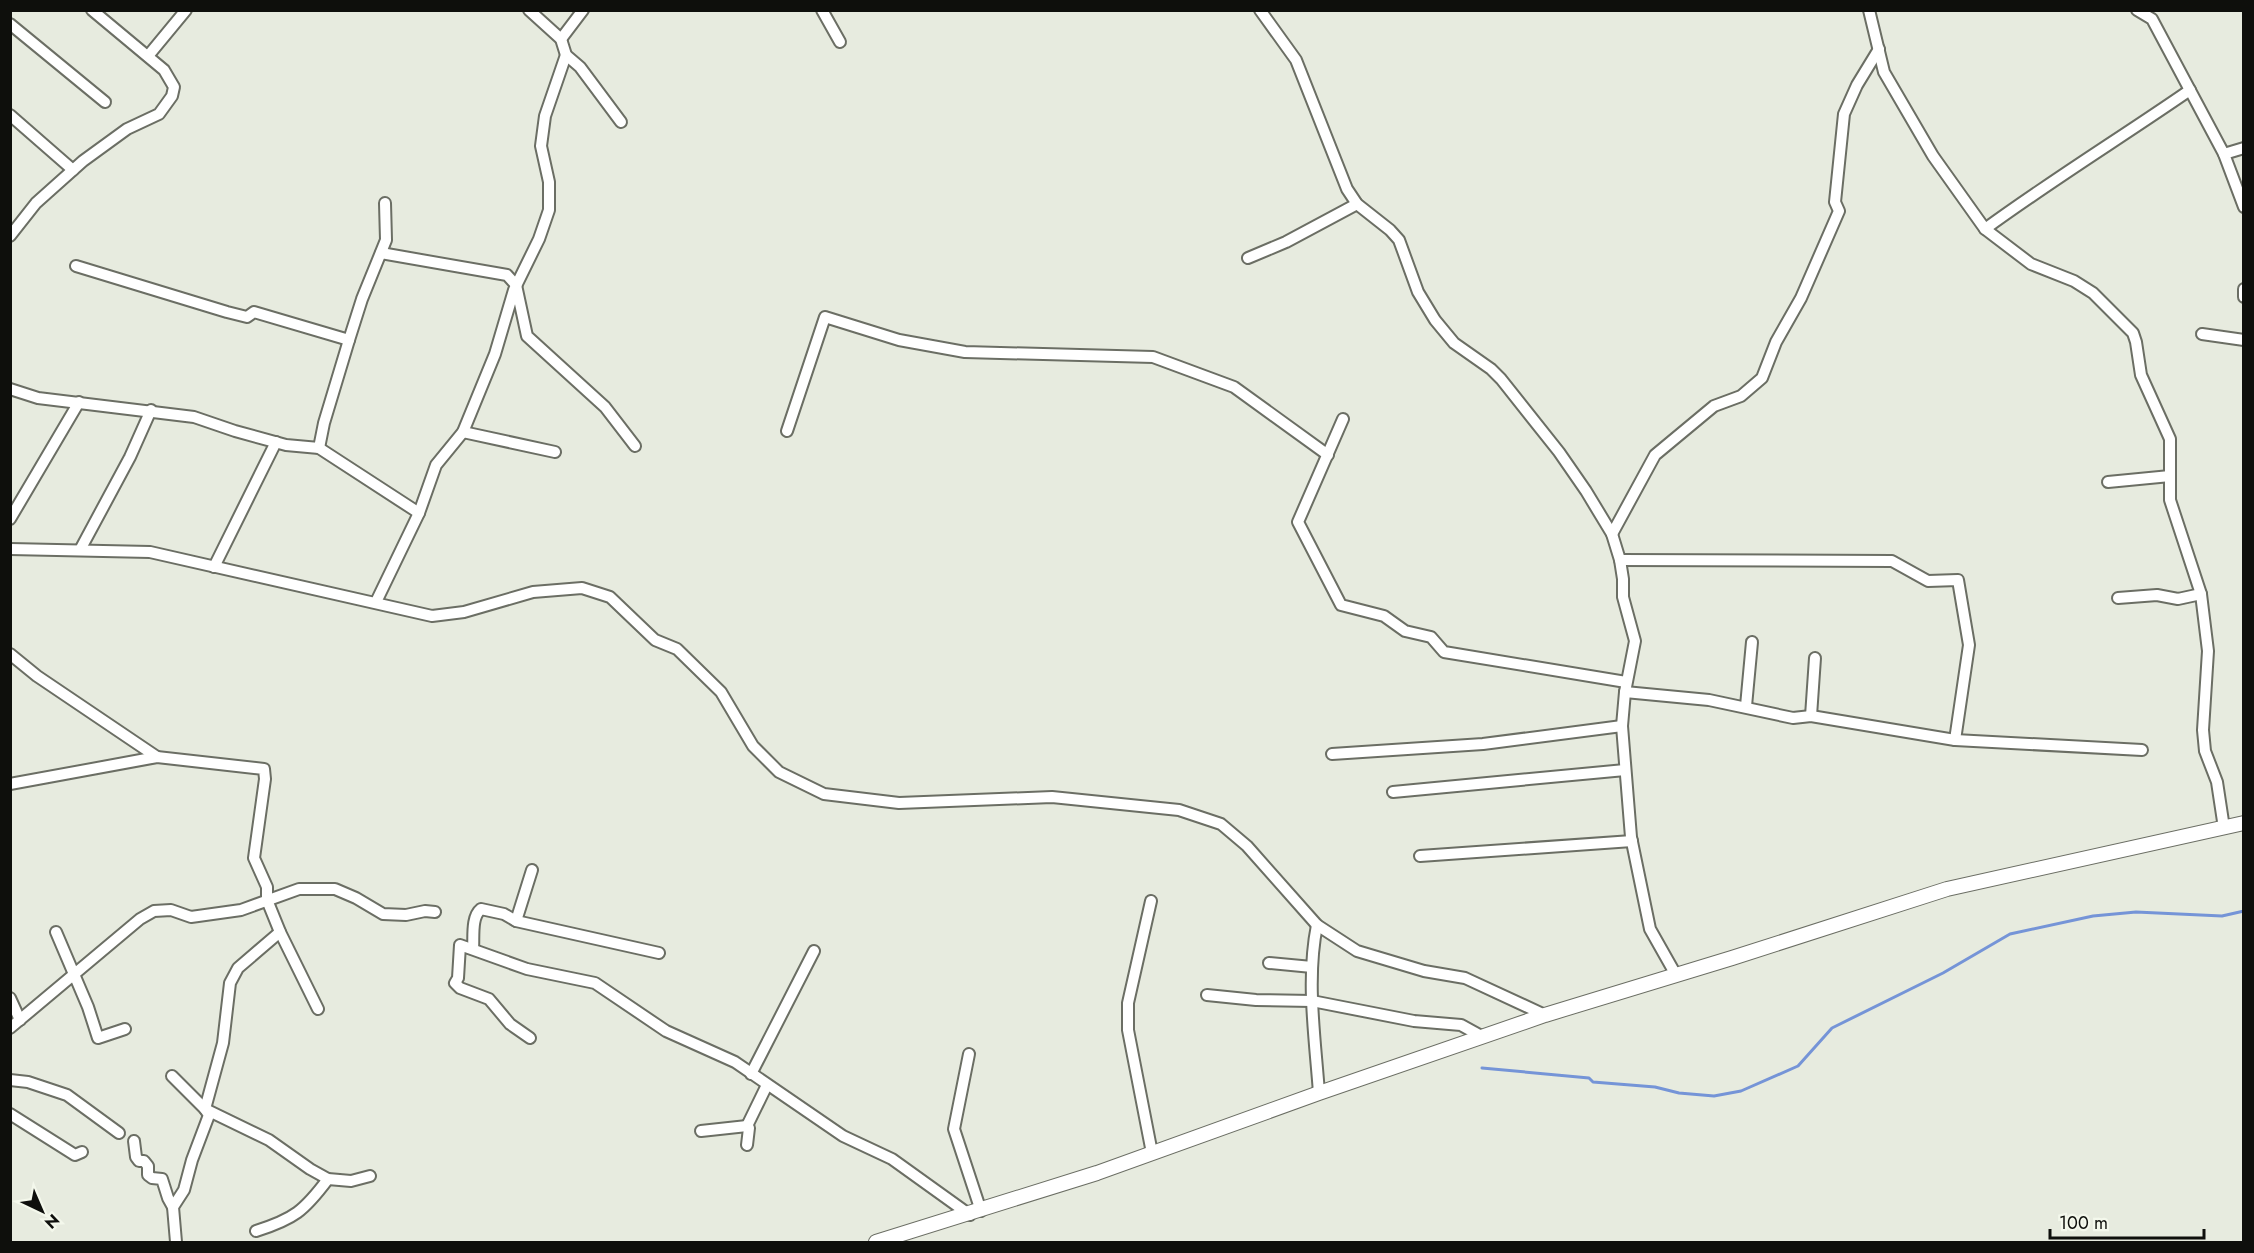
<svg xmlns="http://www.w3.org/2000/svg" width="2254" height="1253" font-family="Jost,sans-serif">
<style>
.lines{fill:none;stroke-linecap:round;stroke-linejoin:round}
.stream{stroke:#7594d7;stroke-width:3}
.minor-casing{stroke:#6b6e64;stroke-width:14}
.major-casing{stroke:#6b6e64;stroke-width:16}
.minor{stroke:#fff;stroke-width:10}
.major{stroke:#fff;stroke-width:14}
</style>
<rect width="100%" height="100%" fill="#e7ebdf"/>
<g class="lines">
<!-- stream -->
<polyline class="stream" points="1482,1068 1589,1078 1593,1082 1655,1087 1679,1093 1714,1096 1741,1091 1798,1066 1832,1028 1943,973 2010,934 2093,916 2136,912 2222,916 2244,911"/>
<defs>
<g id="minor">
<polyline points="529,10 561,39 566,55 580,67 621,122"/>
<polyline points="822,10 840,42"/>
<polyline points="1260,10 1296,60 1347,189 1357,204 1390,230 1399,240 1418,292 1435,320 1454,343 1491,369 1501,379 1559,452 1586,491 1612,534 1620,560 1623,579 1623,597 1635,641 1625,692 1622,726 1631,837 1650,929 1676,975"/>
<polyline points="1869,10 1884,72 1933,156 1985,229 2031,264 2074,281 2093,293 2133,333 2136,342 2141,375 2170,439 2170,500 2201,594 2208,651 2203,730 2205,751 2217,782 2224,828"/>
<polyline points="2137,10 2152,19 2224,154 2244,207"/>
<polyline points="10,24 105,102"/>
<polyline points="561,39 583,10"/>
<polyline points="148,56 186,10"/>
<polyline points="10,115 73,170"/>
<polyline points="2224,154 2244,148"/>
<path d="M 1985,229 C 2052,180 2122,137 2190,90"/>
<polyline points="10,236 36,203 83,161 127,129 159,114 172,96 174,87 164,70 92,10"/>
<polyline points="381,253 507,275 516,285 527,336 605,407 635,446"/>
<polyline points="1248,258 1286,242 1357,204"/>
<polyline points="76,266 227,312 247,317 254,312 349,340"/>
<polyline points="2244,289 2244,297"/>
<polyline points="2202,334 2244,340"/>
<polyline points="10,389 38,398 194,417 235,431 286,445 319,448 419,513"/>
<polyline points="1343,419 1298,522 1341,605 1384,616 1405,631 1431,637 1444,652 1626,682"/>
<polyline points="787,431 825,317 899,340 965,352 1153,357 1234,387 1328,455"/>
<polyline points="463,432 555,452"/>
<polyline points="319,448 324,423 349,340 362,299 386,240 385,203"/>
<polyline points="2108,482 2170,476"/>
<polyline points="10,519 79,402"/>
<polyline points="1612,534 1655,455 1714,406 1741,396 1762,378 1776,342 1801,298 1839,211 1835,202 1844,114 1857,85 1879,49"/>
<polyline points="10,549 150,552 432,616 464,612 533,592 582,588 610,597 655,640 677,649 721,692 753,746 779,772 824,794 899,803 1052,797 1179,810 1221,824 1247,846 1317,925 1357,951 1424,971 1465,978 1545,1015"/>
<polyline points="80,550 130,457 151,410"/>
<polyline points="1620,560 1892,561 1928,581 1958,580 1969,645 1955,740"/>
<polyline points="214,567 276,442"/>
<polyline points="2118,598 2157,595 2178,599 2201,594"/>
<polyline points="376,602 419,513 436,465 463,432 495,354 514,290 539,239 549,210 549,182 541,146 545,116 566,55"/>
<polyline points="10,654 37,676 157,757"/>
<polyline points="1625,692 1709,700 1793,718 1811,716 1955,740 2142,750"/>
<polyline points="1746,706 1752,642"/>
<polyline points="1811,716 1815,658"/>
<polyline points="1332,754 1483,744 1622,726"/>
<polyline points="10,784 157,757 264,769 265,779 254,858 267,887 267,900 280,932 318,1009"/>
<polyline points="1393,792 1625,770"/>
<polyline points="1420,856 1632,841"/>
<polyline points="1151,901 1128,1003 1128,1030 1152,1153"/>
<polyline points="516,921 532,870"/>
<path d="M 1317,925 C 1306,980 1315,1037 1319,1093"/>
<polyline points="56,932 88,1007 98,1038 125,1029"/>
<path d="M 473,949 C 474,937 471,917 481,909 L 504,914 L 516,921 L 659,953"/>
<polyline points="1269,963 1312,967"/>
<polyline points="1207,995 1256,1000 1312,1001 1414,1021 1461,1025 1481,1036"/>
<polyline points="10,998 20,1020"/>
<polyline points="10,1028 140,919 154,911 171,910 191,917 241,910 299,889 335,889 356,898 383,914 406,915 425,911 435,912"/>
<polyline points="530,1038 510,1024 489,999 460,988 455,983 458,978 460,945 527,969 595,983 666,1031 735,1062 843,1136 892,1159 970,1215"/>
<polyline points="969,1054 954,1129 981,1211"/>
<polyline points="751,1074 814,951"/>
<polyline points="172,1076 205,1109 269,1140 310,1169 328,1179 351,1181 370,1176"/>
<polyline points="10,1080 28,1082 67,1095 119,1133"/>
<polyline points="10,1114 75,1155 82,1152"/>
<polyline points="701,1131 747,1126"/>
<polyline points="134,1141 136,1157 139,1161 144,1161 148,1166 148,1175 152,1178 162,1179 168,1198 173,1207"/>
<polyline points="747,1145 749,1128 747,1126 767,1085"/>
<path d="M 256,1231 C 294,1219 304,1211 328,1179"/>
<polyline points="176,1242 173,1207 184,1190 192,1160 209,1115 205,1109 223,1043 230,983 238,968 280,932"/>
</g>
<polyline id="major" points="876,1242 1097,1173 1319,1093 1545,1015 1732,958 1947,889 2244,823"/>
</defs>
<!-- minor casing -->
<use href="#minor" class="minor-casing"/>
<!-- major casing -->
<use href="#major" class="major-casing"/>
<!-- minor -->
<use href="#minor" class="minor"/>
<!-- major -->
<use href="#major" class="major"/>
</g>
<!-- border -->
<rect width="2254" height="1253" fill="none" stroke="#0e0f0c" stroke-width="24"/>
<!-- north arrow -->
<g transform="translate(42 1211) rotate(136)" stroke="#f4f8ec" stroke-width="4.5" paint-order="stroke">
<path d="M0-4.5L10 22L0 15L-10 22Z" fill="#0e0f0c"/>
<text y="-9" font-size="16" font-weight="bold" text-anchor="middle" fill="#0e0f0c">N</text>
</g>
<!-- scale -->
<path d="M2050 1229v9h154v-9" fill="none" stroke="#0e0f0c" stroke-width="3"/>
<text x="2059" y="1229" font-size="18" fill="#0e0f0c" stroke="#f4f8ec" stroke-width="4.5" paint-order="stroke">100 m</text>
</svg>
